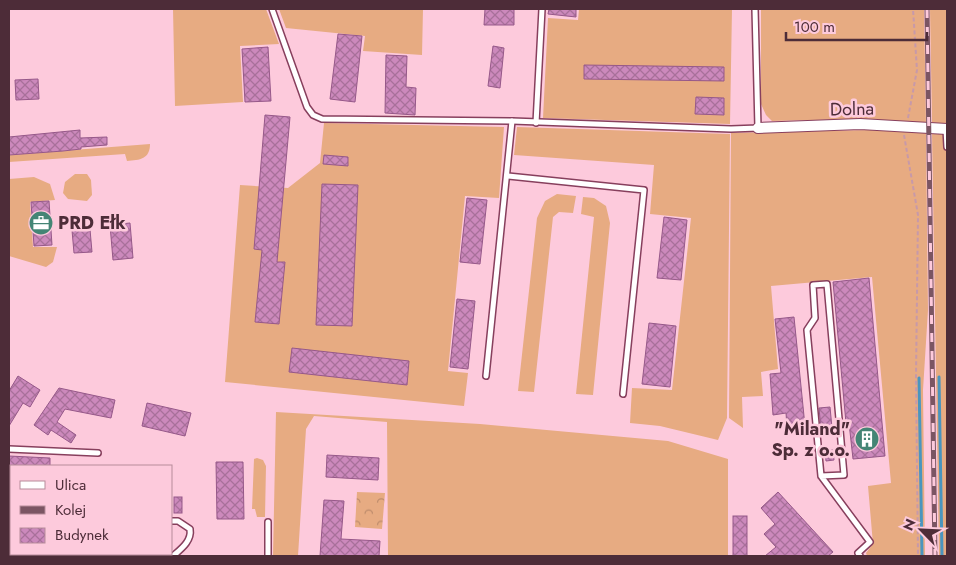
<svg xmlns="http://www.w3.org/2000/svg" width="956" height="565" font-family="Jost,sans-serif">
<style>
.grass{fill:#e7ab82}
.park{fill:url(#park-crowns)}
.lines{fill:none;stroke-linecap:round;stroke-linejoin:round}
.stream{stroke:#4a95be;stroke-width:3}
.building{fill:url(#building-cross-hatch);stroke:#965889}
.lane-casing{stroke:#873f5d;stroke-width:8}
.street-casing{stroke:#873f5d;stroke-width:12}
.path{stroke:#c799a9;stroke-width:2;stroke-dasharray:4 2.5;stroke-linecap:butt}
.lane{stroke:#fff;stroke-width:5}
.street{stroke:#fff;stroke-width:10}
.rail-casing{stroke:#7b5563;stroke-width:5}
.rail{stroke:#fdcadc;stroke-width:3;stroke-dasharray:9;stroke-linecap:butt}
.labels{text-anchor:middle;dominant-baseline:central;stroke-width:5;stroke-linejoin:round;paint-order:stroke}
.street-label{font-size:18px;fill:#4d2c38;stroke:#fdcadc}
.poi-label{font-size:18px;font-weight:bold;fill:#4d2c38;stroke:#fdcadc;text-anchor:start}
</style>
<defs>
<pattern id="park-crowns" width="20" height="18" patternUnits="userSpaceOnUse" patternTransform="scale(1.25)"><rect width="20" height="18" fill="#e7ab82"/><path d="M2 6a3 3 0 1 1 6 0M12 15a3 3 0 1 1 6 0" fill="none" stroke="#bd8b6b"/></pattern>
<pattern id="building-cross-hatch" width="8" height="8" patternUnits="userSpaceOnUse" patternTransform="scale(1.25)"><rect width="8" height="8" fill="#cc89bc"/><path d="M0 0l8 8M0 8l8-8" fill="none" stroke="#a8709a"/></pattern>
</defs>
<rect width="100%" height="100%" fill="#fdcadc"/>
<!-- grass -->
<g class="grass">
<polygon points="173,9 266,9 279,44 240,46 243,102 175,106"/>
<polygon points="279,9 423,9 422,55 363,51 365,36 286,28"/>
<polygon points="579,9 732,9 730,124 543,118 548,18 578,20"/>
<polygon points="761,9 924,9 926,123 861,119 772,121 766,115 761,104"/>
<polygon points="930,9 947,9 947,124 932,123"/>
<polygon points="324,123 504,127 499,198 465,196 448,371 468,373 464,406 225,382 240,185 288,188 320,163"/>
<polygon points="517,127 730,134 727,418 718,440 660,426 630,423 632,388 672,390 691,218 650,214 654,165 514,155"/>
<polygon points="870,130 926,133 928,310 923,390 925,556 867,556 866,553 873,544 868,486 891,483 872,277 771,286 778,369 761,372 763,396 742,397 743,428 729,418 731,133"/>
<polygon points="932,133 947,134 947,556 939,556"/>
<path d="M 150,144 C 150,159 140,160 127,161 L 125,154 L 9,162 L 9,155 Z"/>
<polygon points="75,174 87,174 91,180 92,195 87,201 68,199 63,193 65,182"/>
<polygon points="34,177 50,184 55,200 30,202 33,247 57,247 53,262 46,267 9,256 9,179"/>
<polygon points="557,194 576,196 573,213 559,212 553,217 534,392 518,391 537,218 545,201"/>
<polygon points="583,197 594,198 606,206 610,223 593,395 576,394 594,217 581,214"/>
<polygon points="276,412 480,424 668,441 728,459 728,556 388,556 387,422 314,416 306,429 298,556 273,556"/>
<polygon points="257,458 263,460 266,466 265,517 257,517 255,509 252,509 254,459"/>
</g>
<!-- park -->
<polygon class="park" points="357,492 385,493 382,529 355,527"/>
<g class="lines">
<!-- stream -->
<g class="stream">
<polyline points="939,377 942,556"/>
<polyline points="919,378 922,556"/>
</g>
</g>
<!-- building -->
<g class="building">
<polygon points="485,9 514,9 514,25 484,25"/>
<polygon points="549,9 576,9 576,17 548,14"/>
<polygon points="338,34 362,36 355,102 330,99"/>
<polygon points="493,46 504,48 500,88 488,86"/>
<polygon points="268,47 271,101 245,102 242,49"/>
<polygon points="386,55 407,56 406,87 416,88 415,115 385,113"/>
<polygon points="584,65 724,67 724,81 584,79"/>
<polygon points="38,79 39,99 16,100 15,80"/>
<polygon points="696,97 724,98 724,115 695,114"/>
<polygon points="265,115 290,117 277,262 285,262 279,324 255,322 262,250 254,249"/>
<polygon points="80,130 80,138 107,137 107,145 81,147 81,149 63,151 9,155 9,137"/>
<polygon points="324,155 348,157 348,166 323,164"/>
<polygon points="322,184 358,185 352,326 316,325"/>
<polygon points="467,198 487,200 480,264 460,262"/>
<polygon points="49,201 52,245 34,246 31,202"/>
<polygon points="664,217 687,220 681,280 657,278"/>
<polygon points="89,218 92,252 74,253 71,219"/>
<polygon points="130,223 133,258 113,260 110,225"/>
<polygon points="869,278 885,456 853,459 849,423 846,423 833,282"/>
<polygon points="457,299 475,301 468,369 450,367"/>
<polygon points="794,317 805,426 787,427 786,413 773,415 770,374 781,373 775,319"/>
<polygon points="649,323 676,326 670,387 642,384"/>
<polygon points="292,348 409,361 407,385 289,372"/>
<polygon points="18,376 40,390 30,407 23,403 9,426 9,391"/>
<polygon points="59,388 115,400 111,418 65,409 57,422 76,435 71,443 51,430 48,435 34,425"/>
<polygon points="147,403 191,413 185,436 142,426"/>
<polygon points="830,407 832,428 821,429 819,408"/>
<polygon points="833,450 834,460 826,461 825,451"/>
<polygon points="327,455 379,458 378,480 326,477"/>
<polygon points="9,456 50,458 50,466 9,466"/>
<polygon points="216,462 243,462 244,519 217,519"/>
<polygon points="778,492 833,552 828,556 765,556 776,547 764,534 775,524 761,508"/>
<rect x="174" y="497" width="8" height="16"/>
<polygon points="324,500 344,501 341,539 380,541 379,556 320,556"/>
<rect x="733" y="516" width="14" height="40"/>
</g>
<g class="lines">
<defs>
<g id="lane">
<polyline points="272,9 307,107 313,115 322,119 512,121 731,129 758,128 755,9"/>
<polyline points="536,123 542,9"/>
<polyline points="946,129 947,147"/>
<polyline points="508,176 644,190 623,394"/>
<polyline points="486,376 512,121"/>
<polyline points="9,449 98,453"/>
<polyline points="821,476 844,475 827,284 813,285 815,318 807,330 821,476 870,542 858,553 860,556"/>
<polyline points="9,493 11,493"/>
<path d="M 171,521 L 178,521 L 190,529 C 192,541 181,549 173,556"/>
<polyline points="268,522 268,556"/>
<polyline points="113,556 113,554"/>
<polyline points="159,556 159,554"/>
</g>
<polyline id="street" points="758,128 860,124 947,129"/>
</defs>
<!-- lane casing -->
<use href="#lane" class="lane-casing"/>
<!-- street casing -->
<use href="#street" class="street-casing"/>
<!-- path -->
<g class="path">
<polyline points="908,118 917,70 913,9"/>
<polyline points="904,135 918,215 916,376 918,556"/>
</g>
<!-- lane -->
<use href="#lane" class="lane"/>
<!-- street -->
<use href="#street" class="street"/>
<defs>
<polyline id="rail" points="927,9 935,556"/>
</defs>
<!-- rail casing -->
<use href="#rail" class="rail-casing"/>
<!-- rail -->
<use href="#rail" class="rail"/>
</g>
<!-- icons -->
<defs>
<symbol id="office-disc" viewBox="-11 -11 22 22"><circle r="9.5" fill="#448575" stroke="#fdcadc"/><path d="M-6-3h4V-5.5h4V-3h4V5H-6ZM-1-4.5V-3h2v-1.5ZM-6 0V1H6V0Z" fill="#fff"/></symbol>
<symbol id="building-disc" viewBox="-11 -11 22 22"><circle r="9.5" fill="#448575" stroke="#fdcadc"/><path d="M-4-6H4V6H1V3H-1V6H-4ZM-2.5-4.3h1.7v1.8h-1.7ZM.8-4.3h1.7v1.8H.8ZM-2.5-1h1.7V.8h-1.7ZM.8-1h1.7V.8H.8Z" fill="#fff"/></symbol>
</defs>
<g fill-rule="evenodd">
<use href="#office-disc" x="27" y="209" width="28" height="28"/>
<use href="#building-disc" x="853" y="425" width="28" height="28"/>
</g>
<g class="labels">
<!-- street labels -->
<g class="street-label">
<text transform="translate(852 109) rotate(-1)">Dolna</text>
</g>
<!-- poi labels -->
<g class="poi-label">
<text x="58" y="223">PRD Ełk</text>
<text x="850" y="429" text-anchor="end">"Miland"<tspan x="850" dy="21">Sp. z o.o.</tspan></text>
</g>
</g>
<!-- border -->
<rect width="956" height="565" fill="none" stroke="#4d2c38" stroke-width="20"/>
<!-- legend -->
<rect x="10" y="465" width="162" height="90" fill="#fdcadc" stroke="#b78b9a"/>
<rect x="20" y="481" width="25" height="8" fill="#ffffff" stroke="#b78b9a"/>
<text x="55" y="490" font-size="15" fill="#4d2c38">Ulica</text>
<rect x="20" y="506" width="25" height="8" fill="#7b5563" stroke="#b78b9a"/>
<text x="55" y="515" font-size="15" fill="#4d2c38">Kolej</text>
<rect x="20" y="528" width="25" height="15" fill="url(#building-cross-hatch)" stroke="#b78b9a"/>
<text x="55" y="540" font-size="15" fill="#4d2c38">Budynek</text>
<!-- north arrow -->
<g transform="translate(921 530) rotate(294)" stroke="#fdcadc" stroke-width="4" paint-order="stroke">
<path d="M0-4L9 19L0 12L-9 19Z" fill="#4d2c38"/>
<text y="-8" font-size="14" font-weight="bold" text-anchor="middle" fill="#4d2c38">N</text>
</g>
<!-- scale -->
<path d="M786 32v8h141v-8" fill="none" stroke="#4d2c38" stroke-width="2.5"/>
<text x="794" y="32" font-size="15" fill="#4d2c38" stroke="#fdcadc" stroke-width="4" paint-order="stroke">100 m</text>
</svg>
